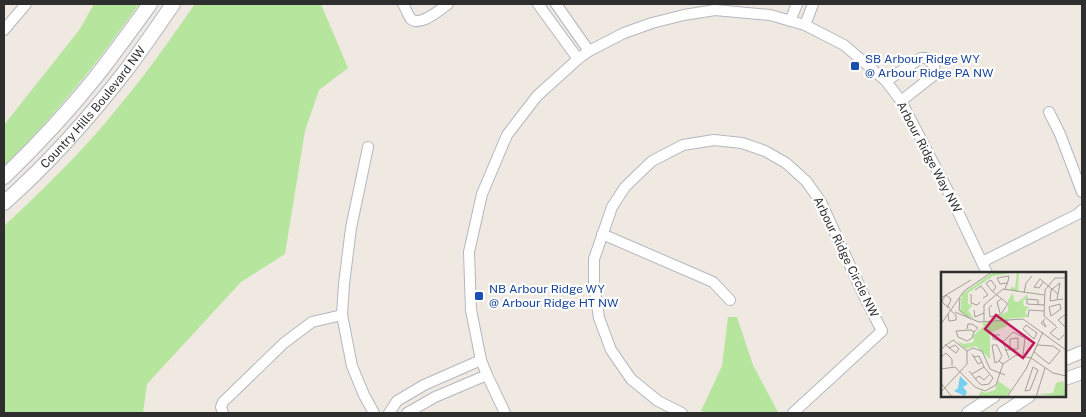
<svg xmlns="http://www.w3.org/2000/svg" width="1086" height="417" font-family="'Public Sans',sans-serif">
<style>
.green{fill:#b6e59e}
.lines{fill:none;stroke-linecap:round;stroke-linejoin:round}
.minor-casing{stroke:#b4b7c1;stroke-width:12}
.tertiary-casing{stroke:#b4b7c1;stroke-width:14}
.secondary-casing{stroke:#b4b7c1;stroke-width:16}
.minor{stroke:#fff;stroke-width:10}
.tertiary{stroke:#fff;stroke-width:12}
.secondary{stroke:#fff;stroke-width:14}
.transit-dot{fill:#1a4fb4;stroke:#fff;stroke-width:2}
.labels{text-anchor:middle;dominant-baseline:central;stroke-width:4.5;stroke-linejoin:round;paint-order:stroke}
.transit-label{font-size:12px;fill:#164399;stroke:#fff;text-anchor:start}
.street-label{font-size:12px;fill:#2e2e2e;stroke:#fff}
.inset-road{fill:none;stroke:#a29e99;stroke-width:1}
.view{fill:#c2185b;fill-opacity:0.15;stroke:#c2185b;stroke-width:2.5}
.inset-edge{fill:none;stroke:#2e2e2e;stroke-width:2.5}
</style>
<rect width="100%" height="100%" fill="#efe9e1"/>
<!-- green -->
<g class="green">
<path d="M 94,4 L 139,4 C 99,61 54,117 4,166 L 4,125 L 80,29 Z"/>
<path d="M 195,4 L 321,4 L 348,68 L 319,90 L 305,131 L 285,254 L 241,282 L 147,384 L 143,413 L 4,413 L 4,226 C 45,188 85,149 120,105 C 147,73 171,38 195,4 Z"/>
<polygon points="728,317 737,317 753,365 778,412 777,413 706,413 701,411 722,366"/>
</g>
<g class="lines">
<defs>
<g id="minor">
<path d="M 403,4 C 406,8 408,16 411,19 C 421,27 439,10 448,4"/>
<polyline points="538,4 578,59"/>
<polyline points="556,4 589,51"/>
<polyline points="790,21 797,4"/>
<polyline points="805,25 813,4"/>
<polyline points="4,30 26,4"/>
<path d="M 886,81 L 921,58 L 927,58 C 932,64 937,67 934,75 L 901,101"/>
<polyline points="1049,112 1060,134 1082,192"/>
<polyline points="368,147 351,228 344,284 342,315 352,366 364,395 374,413"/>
<polyline points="602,234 713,282 730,300"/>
<polyline points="982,262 1078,214 1082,210"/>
<polyline points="223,413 221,407 223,402 284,343 312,322 342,315"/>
<polyline points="389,413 397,401 424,385 481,360"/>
<polyline points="407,413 435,397 487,375"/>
<polyline points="505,413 487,375 481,360 471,310 469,252 482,194 507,135 537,96 578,59 589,51 624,33 652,23 684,15 715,10 770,15 805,25 844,45 886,81 901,101 948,191 987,273"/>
<polyline points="682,413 658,401 631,379 611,350 599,318 594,285 594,259 612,207 625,187 652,161 683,145 714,140 742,143 765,151 786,163 806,181 821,202 864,296 882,331 793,413"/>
</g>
<g id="tertiary">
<polyline points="1065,359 1082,352"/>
<polyline points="1065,379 1082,373"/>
<polyline points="968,413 994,396"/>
<polyline points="1003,413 1029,396"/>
</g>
<g id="secondary">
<path d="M 4,177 C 36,146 67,113 95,78 C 114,54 132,29 150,4"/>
<path id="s1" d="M 4,203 C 49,163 90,117 127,69 C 143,48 158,26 173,4"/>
</g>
</defs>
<!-- minor casing -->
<use href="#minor" class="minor-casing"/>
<!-- tertiary casing -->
<use href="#tertiary" class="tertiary-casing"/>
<!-- secondary casing -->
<use href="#secondary" class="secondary-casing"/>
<!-- minor -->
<use href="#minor" class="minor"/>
<!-- tertiary -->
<use href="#tertiary" class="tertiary"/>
<!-- secondary -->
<use href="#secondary" class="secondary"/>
</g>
<!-- markers -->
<g class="transit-dot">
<rect x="850" y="61" width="10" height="10" rx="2.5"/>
<rect x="474" y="291" width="10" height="10" rx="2.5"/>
</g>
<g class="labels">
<!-- transit labels -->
<g class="transit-label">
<text x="865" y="59">SB Arbour Ridge WY<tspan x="865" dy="14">@ Arbour Ridge PA NW</tspan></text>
<text x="489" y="289">NB Arbour Ridge WY<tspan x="489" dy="14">@ Arbour Ridge HT NW</tspan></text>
</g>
<!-- street labels -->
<g class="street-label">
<text stroke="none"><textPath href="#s1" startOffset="131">Country Hills Boulevard NW</textPath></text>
<text transform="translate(929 157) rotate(62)">Arbour Ridge Way NW</text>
<text transform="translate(846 257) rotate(64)">Arbour Ridge Circle NW</text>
</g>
</g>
<!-- overview -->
<g transform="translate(941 272)">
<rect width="125" height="125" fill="#efe9e1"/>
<path d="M 53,0 L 78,0 L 77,20 L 69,18 L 70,15 L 74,16 L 76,0 L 52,4 L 27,21 L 27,32 L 32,33 L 27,38 L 33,47 L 19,40 L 21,22 ZM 72,21 L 73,29 L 77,30 L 87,22 L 86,27 L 82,28 L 83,34 L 88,35 L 84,40 L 87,45 L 50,48 L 67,39 L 67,28 ZM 68,46 L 66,54 L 49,61 L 49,87 L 35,74 L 24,77 L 16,69 L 23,72 L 33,70 L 32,64 L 43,54 L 41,51 ZM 57,109 L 70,118 L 65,125 L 37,125 L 40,119 L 44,121 L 54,118 ZM 122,109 L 125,125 L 95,122 L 112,121 L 115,111 Z" fill="#b6e59e"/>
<path d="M 19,104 L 27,112 L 22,115 L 26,120 L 24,124 L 13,119 L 17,116 Z" fill="#75cff0"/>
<path class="inset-road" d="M 102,10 L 98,16 L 93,15 L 99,7 L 117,22M 64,17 L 67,9 L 68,4 L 56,6 L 59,12 L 66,11M 34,18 L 40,14 L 47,23 L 42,26M 83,21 L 85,11 L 91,4M 30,22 L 30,31 L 36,33 L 39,30M 0,26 L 30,8M 19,26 L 18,38 L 30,47M 86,27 L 86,32 L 103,33M 86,27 L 97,28 L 97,33M 116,27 L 119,11 L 110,18 L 109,29 L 122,27M 119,32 L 120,37 L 110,44 L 108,35 ZM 51,33 L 48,36 L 49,45 L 60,42 L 66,33 L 66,31 L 51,19 L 47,14 L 45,11 L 50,8 L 55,15 L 52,19M 6,36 L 9,30 L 10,27 L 5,23 L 1,29 L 3,32 L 9,36M 33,38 L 34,45 L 43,41M 14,40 L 38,50 L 82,47 L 125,78M 59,41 L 56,30 L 60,27M 7,42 L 8,49 L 15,48 L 15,43 L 8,37M 87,45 L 88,38 L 103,39M 102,49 L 105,55 L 100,51 L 104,47M 43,50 L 43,33 L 62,17 L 103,23M 0,52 L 23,19 L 51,0M 85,53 L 96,61 L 93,67 L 82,57 ZM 115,54 L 103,44 L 104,18 L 114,6 L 125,6M 116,55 L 109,61 L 118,68 L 123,63M 124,55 L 117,48 L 125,42M 26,57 L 27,52 L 31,52 L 37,56 L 33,60M 30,58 L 33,60 L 31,66 L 26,69 L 17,65 L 15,59 ZM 59,63 L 52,63 L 52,67 L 62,69M 4,72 L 7,75 L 15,81 L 18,77 L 14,73 L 8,76M 96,73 L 112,74 L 119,79 L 108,92 L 93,80 ZM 0,77 L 12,68 L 26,79M 64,78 L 77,77 L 77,66 L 69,67 L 69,76M 26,79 L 32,76 L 41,79 L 49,97 L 64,103M 31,82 L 37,92 L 41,90M 0,85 L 5,81 L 11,87 L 11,94M 33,85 L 38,84 L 43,95M 68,86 L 62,70 L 72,60 L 84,66 L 82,83M 58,89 L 61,84 L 56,73 L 51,73 L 54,91 L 58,89 L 62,92M 92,95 L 97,98 L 89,118 L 84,119 ZM 0,97 L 14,95 L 34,115 L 44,119 L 55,113 L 62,92 L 75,83 L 90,86 L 112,101 L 125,104M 28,99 L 38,111 L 41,113 L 48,112 L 52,106 L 43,95 L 31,102M 34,107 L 38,104 L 43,108 L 48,103M 0,111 L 11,125M 0,120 L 26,92 L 26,79M 66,125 L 85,97 L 102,60M 95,125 L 104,96"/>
<path class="view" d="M 55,43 L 93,71 L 82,86 L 44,57 Z"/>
<rect width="125" height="125" class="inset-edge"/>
</g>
<!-- border -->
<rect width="1086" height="417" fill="none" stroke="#2e2e2e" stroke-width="10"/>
</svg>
